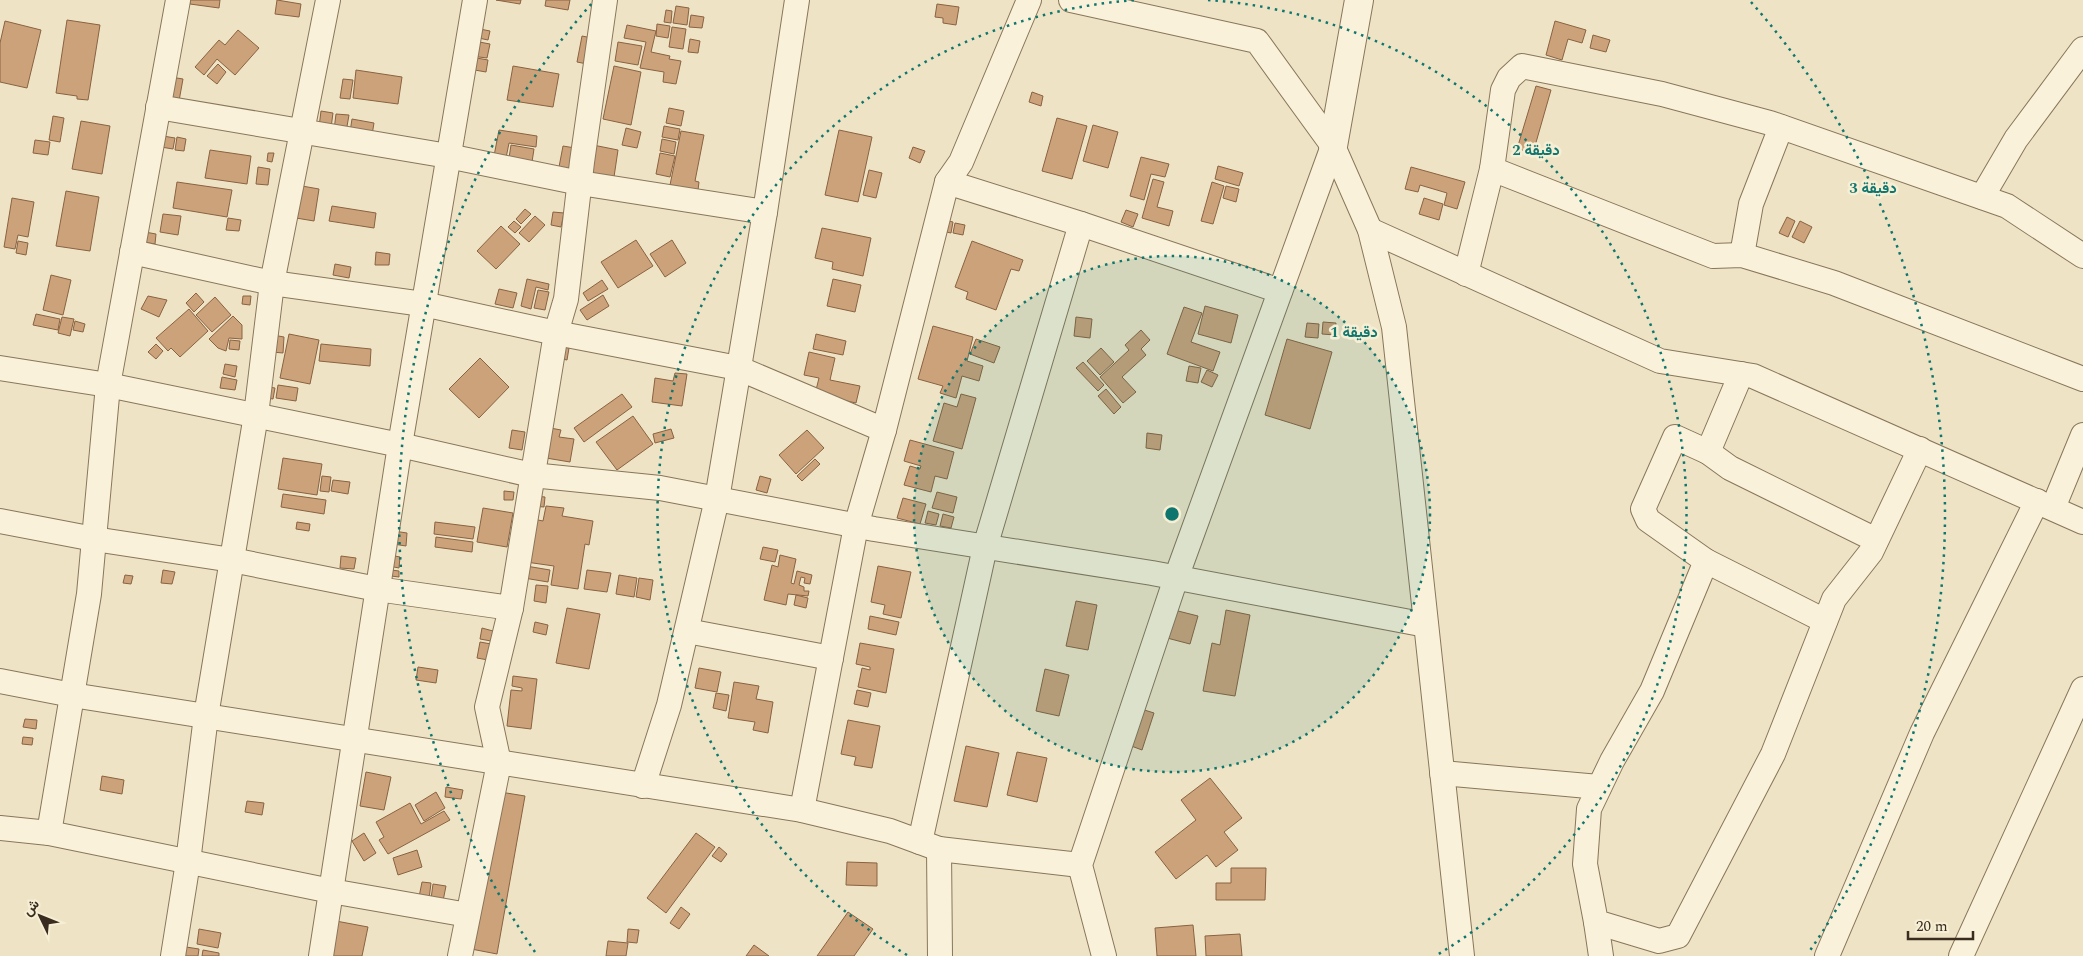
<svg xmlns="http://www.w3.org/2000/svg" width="2083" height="956" font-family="Spectral,Vazirmatn,serif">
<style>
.building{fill:#cca27b;stroke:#896241}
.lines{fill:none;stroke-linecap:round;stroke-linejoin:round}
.minor-casing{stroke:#89765b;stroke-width:26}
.tertiary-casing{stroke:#89765b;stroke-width:30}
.minor{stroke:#f9f1d9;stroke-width:24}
.tertiary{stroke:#f9f1d9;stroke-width:28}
.ring{fill:none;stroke:#0f766e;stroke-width:2.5;stroke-dasharray:2.5 5}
.centre{fill:#0f766e;stroke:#f6eed5;stroke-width:2.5}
.ring-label{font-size:15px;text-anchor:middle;font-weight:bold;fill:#0f766e;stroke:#f6eed5;stroke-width:5;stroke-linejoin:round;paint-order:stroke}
</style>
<rect width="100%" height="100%" fill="#eee4c5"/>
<!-- building -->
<g class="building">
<polygon points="190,0 220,0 219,8 190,4"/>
<polygon points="277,0 301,4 299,17 275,14"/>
<polygon points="496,0 521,0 520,4"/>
<polygon points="546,0 570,0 568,10 545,6"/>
<polygon points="937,4 959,7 956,25 943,23 943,18 935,17"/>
<polygon points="676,6 689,8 687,25 673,23"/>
<polygon points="666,10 672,11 671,23 664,22"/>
<polygon points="691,15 704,17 702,28 689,27"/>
<polygon points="67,20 100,25 88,100 77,99 77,96 56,93"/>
<polygon points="5,21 41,30 27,88 0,82 0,43"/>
<polygon points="1555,21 1586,30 1582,43 1568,39 1562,60 1546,55"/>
<polygon points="657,24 670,26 668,38 656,36"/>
<polygon points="627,25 656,31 651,52 670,56 669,59 681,61 676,84 663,82 664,72 640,68 646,42 624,38"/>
<polygon points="672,27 686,29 683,49 669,47"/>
<polygon points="475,28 490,31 488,40 474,37"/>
<polygon points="238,30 259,48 235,75 217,59 204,75 195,67 219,40 225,45"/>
<polygon points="1593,35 1610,40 1606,52 1590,48"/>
<polygon points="582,36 592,38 587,64 577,62"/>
<polygon points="690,39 700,41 698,53 688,52"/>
<polygon points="474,41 490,44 487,58 471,56"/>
<polygon points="618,42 642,46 638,65 615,61"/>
<polygon points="471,57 488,60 486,72 469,69"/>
<polygon points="218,64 226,72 217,84 207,76"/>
<polygon points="513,66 559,74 553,107 507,100"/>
<polygon points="614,66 641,72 631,125 603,119"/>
<polygon points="356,70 402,77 398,104 353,98"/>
<polygon points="171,77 183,79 179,101 166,99"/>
<polygon points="343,79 353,80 350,99 340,98"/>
<polygon points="1536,86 1551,90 1533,153 1517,149"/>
<polygon points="1032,92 1043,96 1041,106 1029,102"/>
<polygon points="669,108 684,111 681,126 666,123"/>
<polygon points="321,111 333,113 331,128 319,127"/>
<polygon points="336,114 349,115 346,132 334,130"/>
<polygon points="53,116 64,118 60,142 49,140"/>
<polygon points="1057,118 1087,126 1072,179 1042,171"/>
<polygon points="352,119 374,123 372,135 350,132"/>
<polygon points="81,121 110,126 102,174 72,169"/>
<polygon points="1093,125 1118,132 1108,168 1083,161"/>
<polygon points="664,126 680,129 678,140 662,137"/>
<polygon points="626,128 641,132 637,148 622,145"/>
<polygon points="499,130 537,136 536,147 509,143 506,158 494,156"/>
<polygon points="839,130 872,137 858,202 825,195"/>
<polygon points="681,131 704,135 695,181 699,182 698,190 670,185"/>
<polygon points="163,136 175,138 173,149 161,147"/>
<polygon points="177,137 186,139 184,151 175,150"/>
<polygon points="662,139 676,142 674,154 660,151"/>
<polygon points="35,140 50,142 48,155 33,153"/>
<polygon points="511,145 534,149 532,162 509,158"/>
<polygon points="593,145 618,150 614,177 588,173"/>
<polygon points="563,146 575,148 572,169 559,167"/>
<polygon points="913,147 925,151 920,163 909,158"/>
<polygon points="210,150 251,156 247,184 205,178"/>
<polygon points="268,153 274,153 272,162 267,161"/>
<polygon points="660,153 675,156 670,177 656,174"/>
<polygon points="1141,157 1169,164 1165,177 1151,174 1144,200 1130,196"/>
<polygon points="1218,166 1243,173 1239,186 1215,179"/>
<polygon points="258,167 270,169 268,185 256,184"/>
<polygon points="1411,167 1465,182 1457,209 1444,205 1447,193 1420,185 1418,192 1405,189"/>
<polygon points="869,170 882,173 876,198 863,195"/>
<polygon points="1153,179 1164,182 1157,207 1173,211 1169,226 1142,218"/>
<polygon points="177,182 232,190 227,217 173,208"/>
<polygon points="1212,182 1224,186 1213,224 1201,221"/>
<polygon points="302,186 319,189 314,221 296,218"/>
<polygon points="1226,186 1239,189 1236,202 1223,198"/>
<polygon points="66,191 99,197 90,251 56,246"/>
<polygon points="12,198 34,202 28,237 18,235 15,249 4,247"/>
<polygon points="1424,198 1443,204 1439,220 1419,214"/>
<polygon points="332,206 376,213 374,228 329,221"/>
<polygon points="525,209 531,214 521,224 516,219"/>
<polygon points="1126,210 1138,214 1133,227 1121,222"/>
<polygon points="553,212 564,213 561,227 551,225"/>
<polygon points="163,214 181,216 178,235 160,232"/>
<polygon points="535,216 545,225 529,242 519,233"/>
<polygon points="1787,217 1795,221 1788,237 1779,233"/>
<polygon points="228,218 241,220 239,231 226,230"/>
<polygon points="944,220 953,222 951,233 942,231"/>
<polygon points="514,221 521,227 515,233 508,227"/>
<polygon points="1800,221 1812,227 1804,243 1792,237"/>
<polygon points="955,223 965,225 963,235 953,233"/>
<polygon points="501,226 520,244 496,269 477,251"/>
<polygon points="822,228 871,238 863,276 832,269 833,262 815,258"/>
<polygon points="145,232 156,234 155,244 143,242"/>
<polygon points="636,240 653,266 618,288 601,262"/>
<polygon points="672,240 686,263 665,277 650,254"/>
<polygon points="18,241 28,243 26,255 16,253"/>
<polygon points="972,241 1023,260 1019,271 1011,269 996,310 966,299 968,292 955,287"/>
<polygon points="376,252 390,254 389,265 375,265"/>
<polygon points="335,264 351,267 349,278 333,275"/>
<polygon points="51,275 71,280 63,315 43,310"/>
<polygon points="527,279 549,284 548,290 536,287 531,309 521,306"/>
<polygon points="833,279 861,285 855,312 827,306"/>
<polygon points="602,280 608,289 588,301 583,293"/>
<polygon points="499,289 517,293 513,308 495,304"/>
<polygon points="538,290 549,292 545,310 534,308"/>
<polygon points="196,293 204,302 194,312 186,303"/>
<polygon points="603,295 609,306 587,320 580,310"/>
<polygon points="148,296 167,300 159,317 141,309"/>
<polygon points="243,296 251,296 250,305 242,304"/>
<polygon points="215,297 231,315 212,332 196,315"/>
<polygon points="1205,306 1238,315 1231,343 1198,334"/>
<polygon points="1184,307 1202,313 1191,342 1220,352 1213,371 1167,354"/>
<polygon points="189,309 208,331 180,357 171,348 168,351 156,338"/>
<polygon points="36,314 60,319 58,330 33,325"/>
<polygon points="233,316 242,325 242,339 229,338 226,351 218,348 209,339"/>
<polygon points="62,317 74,319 70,336 58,333"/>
<polygon points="1076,317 1092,319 1090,338 1074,336"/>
<polygon points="75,321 85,324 83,332 73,330"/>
<polygon points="1323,322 1336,323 1335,335 1322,334"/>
<polygon points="1307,323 1319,324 1318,338 1305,337"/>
<polygon points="933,326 973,337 967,361 983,366 979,381 962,376 956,398 940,393 943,386 918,379"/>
<polygon points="1141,330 1150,340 1141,349 1146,355 1122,377 1136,392 1123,403 1100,377 1129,350 1125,345"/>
<polygon points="289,334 319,340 310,384 280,378"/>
<polygon points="816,334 846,341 843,355 813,349"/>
<polygon points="273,335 284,337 283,353 272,352"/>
<polygon points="976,339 1000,347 994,363 970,354"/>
<polygon points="1287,339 1332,352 1310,429 1265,415"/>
<polygon points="230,340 240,341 239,350 229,349"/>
<polygon points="156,344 163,351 156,359 148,352"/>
<polygon points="321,344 371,349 370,366 319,361"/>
<polygon points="560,346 569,348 567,360 558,358"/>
<polygon points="1101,348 1114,362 1100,375 1087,361"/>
<polygon points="809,352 835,358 830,380 860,386 856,403 815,394 819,378 804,375"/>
<polygon points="480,358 509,387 479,418 449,389"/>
<polygon points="1083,362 1104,385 1098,391 1076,368"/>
<polygon points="225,364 237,366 235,377 223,374"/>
<polygon points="1189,366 1201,368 1198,383 1186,381"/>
<polygon points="1207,370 1218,375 1212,387 1201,382"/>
<polygon points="675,373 687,374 682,406 652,402 655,378 673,381"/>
<polygon points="222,377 237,380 235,390 220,388"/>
<polygon points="278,385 298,388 296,401 276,398"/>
<polygon points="262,386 275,388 273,399 261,397"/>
<polygon points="1106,389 1121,407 1114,414 1098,396"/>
<polygon points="622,394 632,407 584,442 574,428"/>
<polygon points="961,394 976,398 962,449 933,441 944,403 957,407"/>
<polygon points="633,416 653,444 617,470 596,442"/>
<polygon points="545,427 561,430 559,437 574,439 570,462 540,457"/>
<polygon points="671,429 674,438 655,443 653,434"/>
<polygon points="512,430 525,432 522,450 509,448"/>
<polygon points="807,430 824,448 796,474 779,455"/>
<polygon points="1147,433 1162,435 1160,450 1146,448"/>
<polygon points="910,440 954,452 947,479 935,476 931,492 904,485 910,466 920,469 921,466 904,461"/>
<polygon points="283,458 322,464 317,495 278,489"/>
<polygon points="815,459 820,464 802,481 797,476"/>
<polygon points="322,476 331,477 329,492 320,491"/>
<polygon points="760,476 771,479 767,493 756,490"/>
<polygon points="333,480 350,482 348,494 331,491"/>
<polygon points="504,491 514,492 513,500 504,500"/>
<polygon points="937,492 957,497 953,513 932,508"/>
<polygon points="283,494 326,500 324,514 281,507"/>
<polygon points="534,496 545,497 544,507 532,506"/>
<polygon points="903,498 926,504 920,524 897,518"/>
<polygon points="546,506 564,508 562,516 593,521 589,545 585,544 578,589 551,585 554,566 526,562 533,519 543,521"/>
<polygon points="483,508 513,513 507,547 477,542"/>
<polygon points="928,511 939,514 936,525 925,523"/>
<polygon points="943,514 954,517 951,528 940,526"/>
<polygon points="297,522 310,524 309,531 296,529"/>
<polygon points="435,522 475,527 473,539 434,534"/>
<polygon points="394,531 407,533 406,546 393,544"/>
<polygon points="436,537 473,542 472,552 435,547"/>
<polygon points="763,547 778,550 775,562 760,559"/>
<polygon points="390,555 400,557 399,568 389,566"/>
<polygon points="780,555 796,559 791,583 794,584 797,571 812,575 810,584 804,583 805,578 801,577 799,585 804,587 804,591 809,591 808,596 788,594 786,605 764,600 772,565 778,567"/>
<polygon points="341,556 356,558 354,569 340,568"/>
<polygon points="526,566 550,570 548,582 524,578"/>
<polygon points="878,566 911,572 901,618 883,614 885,605 871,602"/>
<polygon points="163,570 175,572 172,584 161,583"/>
<polygon points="391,570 399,571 399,577 391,576"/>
<polygon points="587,570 611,573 607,592 584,589"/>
<polygon points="125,575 133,576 131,584 123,583"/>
<polygon points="619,575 637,578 634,597 616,594"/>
<polygon points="639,578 653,580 650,600 636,597"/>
<polygon points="536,585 548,586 546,603 534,601"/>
<polygon points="796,595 808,598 806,608 794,605"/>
<polygon points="1076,601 1097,605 1088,650 1066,646"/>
<polygon points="567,608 600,614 589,669 556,663"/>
<polygon points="1174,610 1198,616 1190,644 1167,638"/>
<polygon points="1226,610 1250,615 1235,696 1203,691 1212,643 1220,645"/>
<polygon points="870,616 899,622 896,635 868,629"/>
<polygon points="535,622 548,625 546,635 533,632"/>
<polygon points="482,628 493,631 491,641 480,639"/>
<polygon points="480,642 491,644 488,660 477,658"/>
<polygon points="860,643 894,649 886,693 858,687 862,668 870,670 870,667 856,664"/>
<polygon points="418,667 438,670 436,683 416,680"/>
<polygon points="699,668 721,672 717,692 695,688"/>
<polygon points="1045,669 1069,675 1059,716 1036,711"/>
<polygon points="513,676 537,679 531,729 507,726 511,690 522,691 522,688 512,686"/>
<polygon points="734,682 759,686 756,699 773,702 768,733 753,730 755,722 728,718"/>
<polygon points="857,690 871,693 868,707 854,704"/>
<polygon points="716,693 729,695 726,711 713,708"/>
<polygon points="1138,708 1154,713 1142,750 1126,744"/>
<polygon points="25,719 37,720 36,729 23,727"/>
<polygon points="848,720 880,726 872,768 854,765 856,757 841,754"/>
<polygon points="23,737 33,738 32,745 22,744"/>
<polygon points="966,746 999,753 987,807 954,801"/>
<polygon points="1017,752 1047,758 1037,802 1007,795"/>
<polygon points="366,772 391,777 384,810 360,806"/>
<polygon points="102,776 124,780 122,794 100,790"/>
<polygon points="1210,778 1242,818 1224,832 1238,850 1216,867 1207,855 1176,879 1155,852 1196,820 1181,800"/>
<polygon points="446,787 463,790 461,799 445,797"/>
<polygon points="494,791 525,796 497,954 466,948"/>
<polygon points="436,792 445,808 424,821 415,805"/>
<polygon points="247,801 264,803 262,815 245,812"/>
<polygon points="410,803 421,824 444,811 450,820 388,854 379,840 384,837 376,822"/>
<polygon points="364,833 376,853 364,861 352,841"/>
<polygon points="696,833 715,847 666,913 647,898"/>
<polygon points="719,847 727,854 721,862 712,856"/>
<polygon points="417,850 422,867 398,875 393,858"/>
<polygon points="847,862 877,863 877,886 846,885"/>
<polygon points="1231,868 1266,868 1265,900 1216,900 1216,883 1231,883"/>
<polygon points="422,882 431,883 429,899 419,897"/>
<polygon points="433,884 446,886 443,901 431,899"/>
<polygon points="681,907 690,914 679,929 670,923"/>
<polygon points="848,912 873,929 854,956 817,956"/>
<polygon points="336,921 368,927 362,956 330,956"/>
<polygon points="1193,925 1196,956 1157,956 1155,928"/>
<polygon points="199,929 221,933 218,948 197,944"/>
<polygon points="628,929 639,930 637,943 627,942"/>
<polygon points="1240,934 1242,956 1206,956 1205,936"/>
<polygon points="608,941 628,943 626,956 606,956"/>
<polygon points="754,945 769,956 746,956"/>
<polygon points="186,947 199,949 198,956 185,956"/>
<polygon points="203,950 219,953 219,956 202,956"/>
</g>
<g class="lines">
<defs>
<g id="minor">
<polyline points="1071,0 1257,41 1333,146 1370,230 1394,327 1462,956"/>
<polyline points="158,107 448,156 580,183 765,212"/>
<polyline points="947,182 1081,224 1280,291"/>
<polyline points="1982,197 2016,139 2083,49"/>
<polyline points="1370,230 1660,361 1753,376 2083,522"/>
<polyline points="132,252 272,283 423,304 556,333 738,368 884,430"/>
<polyline points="1742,255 1751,204 1781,127"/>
<polyline points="2083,256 2007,206 1770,123 1662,94 1522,66 1509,78 1503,90 1492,169 1713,256 1742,255 1834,283 2083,379"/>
<polyline points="1466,274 1492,169"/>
<polyline points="0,368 108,385 400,445 532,475 660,488 874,529 1152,573 1426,625"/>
<polyline points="1708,452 1741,374"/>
<polyline points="2053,508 2083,435"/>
<polyline points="0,521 94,539 232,560 377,589 511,608"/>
<polyline points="1706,561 1652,691 1612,761 1589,809 1585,864 1596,922 1659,941 1678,936 1773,754 1834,599 1871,552 1920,449"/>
<polyline points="1825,621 1706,561 1648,520 1643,509 1675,437 1708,452 1730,468 1876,540"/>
<polyline points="687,631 831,658"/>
<polyline points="0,681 72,695 802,810 890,831 939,849 1080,865"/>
<polyline points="1442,773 1599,787"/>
<polyline points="643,786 669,705 717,499 765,212 797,0"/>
<polyline points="802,810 856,526 884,430 947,182 961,162 1029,0"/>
<polyline points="0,828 49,833 331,891 468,915"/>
<polyline points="49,833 89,594 108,385 178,0"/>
<polyline points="920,842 985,547 1081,224"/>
<polyline points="939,849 940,956"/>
<polyline points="1596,922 1601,956"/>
<polyline points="173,956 188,862 206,716 256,415 272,283 328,0"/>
<polyline points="321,956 400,445 475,0"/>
<polyline points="460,956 499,763 487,707 511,608 556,333 566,299 582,162 605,0"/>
<polyline points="1104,956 1080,865 1176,578 1333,146"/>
<polyline points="1827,956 1922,733 2037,501"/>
<polyline points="1961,956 2083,689"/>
</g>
<polyline id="tertiary" points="1333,146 1359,0"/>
</defs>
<!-- minor casing -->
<use href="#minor" class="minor-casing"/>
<!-- tertiary casing -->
<use href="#tertiary" class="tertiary-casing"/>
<!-- minor -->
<use href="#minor" class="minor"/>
<!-- tertiary -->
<use href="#tertiary" class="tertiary"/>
</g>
<!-- distance rings -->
<circle cx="1172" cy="514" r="258" fill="#0f766e" fill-opacity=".12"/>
<g class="ring">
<circle cx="1172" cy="514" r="258"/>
<path d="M907 955A515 515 0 0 1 1136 0M1208 0A515 515 0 0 1 1437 955"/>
<path d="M535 952A773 773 0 0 1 593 2M1751 2A773 773 0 0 1 1809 952"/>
</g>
<circle cx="1172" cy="514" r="8" class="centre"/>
<g class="ring-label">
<text x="1536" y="155">2 دقيقة</text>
<text x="1873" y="193">3 دقيقة</text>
<text x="1354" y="337">1 دقيقة</text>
</g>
<!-- north arrow -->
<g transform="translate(40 916) rotate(313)" stroke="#f6eed5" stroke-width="4" paint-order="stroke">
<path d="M0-4L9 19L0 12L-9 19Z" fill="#3a2d1f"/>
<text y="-8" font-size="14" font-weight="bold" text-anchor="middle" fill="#3a2d1f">ش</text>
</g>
<!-- scale -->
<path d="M1908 931v8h65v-8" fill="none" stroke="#3a2d1f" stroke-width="2.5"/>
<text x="1916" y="931" font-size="15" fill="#3a2d1f" stroke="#f6eed5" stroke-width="4" paint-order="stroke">20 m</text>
</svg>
